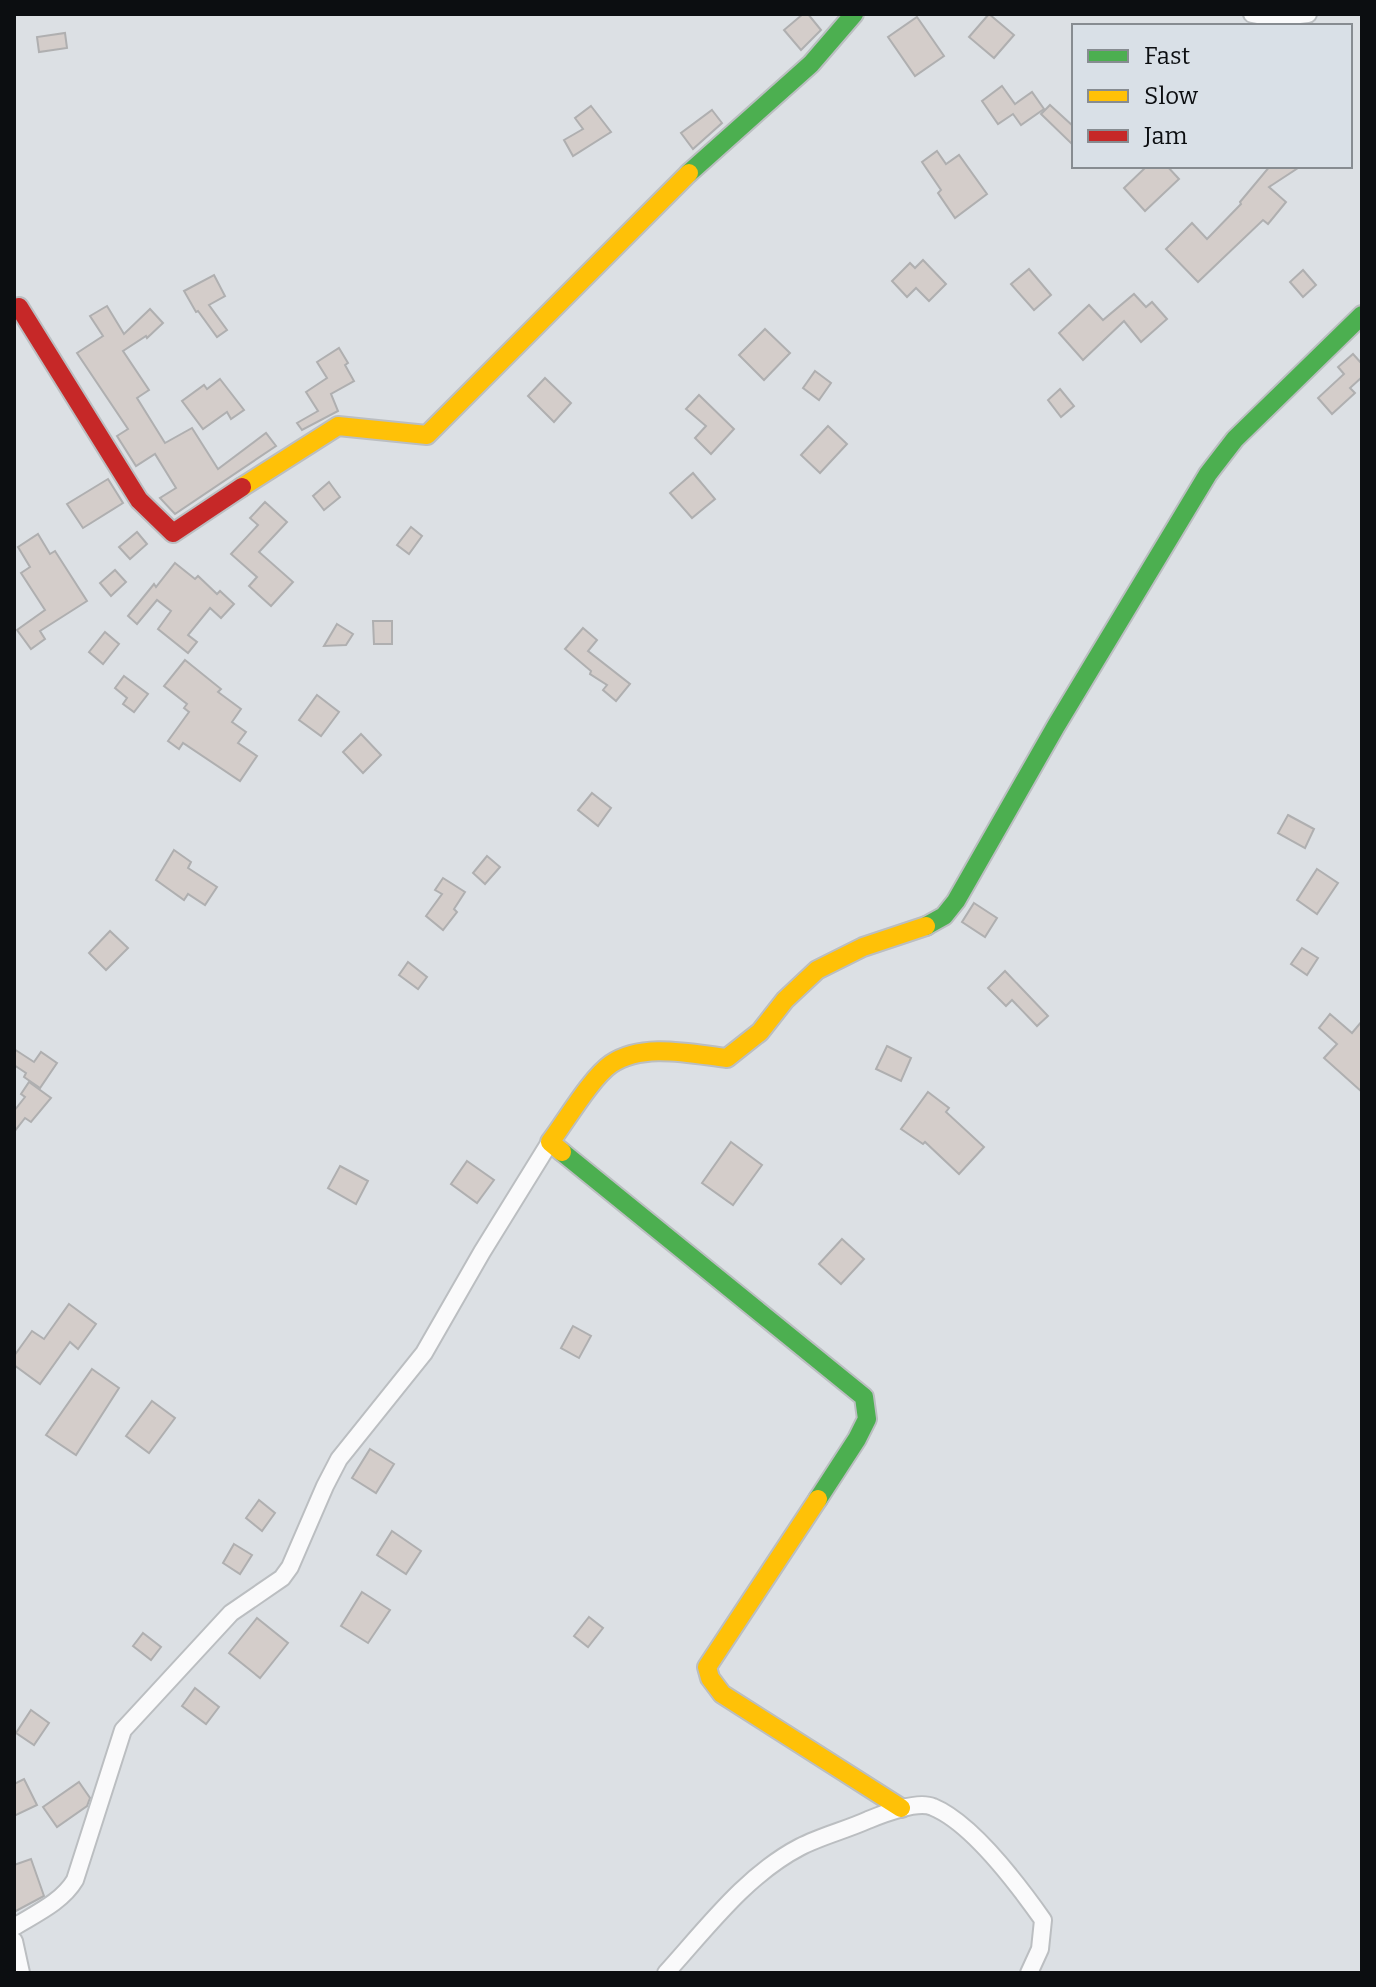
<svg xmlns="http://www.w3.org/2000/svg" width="1376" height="1987" font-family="Bitter,serif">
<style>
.building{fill:#d4cdca;stroke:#afafb0;stroke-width:2}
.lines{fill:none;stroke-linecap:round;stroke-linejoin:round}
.street-casing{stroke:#bbbec1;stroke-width:20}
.fast-casing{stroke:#bbbec1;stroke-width:22}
.slow-casing{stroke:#bbbec1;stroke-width:22}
.jam-casing{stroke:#bbbec1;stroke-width:22}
.street{stroke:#fafafb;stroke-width:16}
.fast{stroke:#4caf50;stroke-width:18}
.slow{stroke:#ffc107;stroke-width:18}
.jam{stroke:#c62828;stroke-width:18}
</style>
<rect width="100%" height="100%" fill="#dce0e4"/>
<!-- building -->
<g class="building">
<polygon points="803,14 808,14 821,30 801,50 784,30"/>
<polygon points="989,14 1014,35 994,58 969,37"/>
<polygon points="917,17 944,56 915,76 888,37"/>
<polygon points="65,33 67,48 39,52 37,37"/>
<polygon points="1002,86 1015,104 1032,92 1044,109 1021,125 1013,114 998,124 982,101"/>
<polygon points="1050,105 1074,127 1074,146 1041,114"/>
<polygon points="591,106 611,132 573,156 564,140 583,129 575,118"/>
<polygon points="712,110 722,123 693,149 681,133"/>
<polygon points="937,151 946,164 959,155 987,194 955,218 938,193 941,190 922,162"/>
<polygon points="1147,166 1167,166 1179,179 1145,211 1124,188"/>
<polygon points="1270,166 1301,166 1269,187 1286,202 1268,224 1263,220 1198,282 1166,249 1192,223 1207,239 1241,204 1240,202"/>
<polygon points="923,260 946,284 929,301 916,288 907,297 892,281 910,263 915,268"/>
<polygon points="1029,269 1051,295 1034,310 1011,284"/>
<polygon points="1303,270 1316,285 1303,297 1290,282"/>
<polygon points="214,275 225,296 209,305 227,330 217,337 198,311 196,312 184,291"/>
<polygon points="1134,294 1146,307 1152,302 1167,319 1141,342 1124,321 1083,360 1059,333 1089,305 1103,320"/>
<polygon points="107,306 124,334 150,309 163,323 147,338 146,336 123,351 149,390 137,398 165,443 192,428 218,469 266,433 276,446 175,514 160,498 176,488 155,454 136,466 117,436 128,429 77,353 103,336 90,316"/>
<polygon points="765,329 790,353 764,380 739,355"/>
<polygon points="339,348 348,363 345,365 354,381 331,394 338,411 302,430 297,423 318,411 306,392 327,378 317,362"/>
<polygon points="1353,354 1362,364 1362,377 1350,388 1355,393 1332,414 1318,398 1344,374 1338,367"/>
<polygon points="815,371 831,383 819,400 803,388"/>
<polygon points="545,378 571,403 554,422 528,396"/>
<polygon points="220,379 244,410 231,419 227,412 203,429 182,401 204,385 207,389"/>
<polygon points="1060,389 1074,406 1061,417 1048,400"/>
<polygon points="699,395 734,429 711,454 695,438 706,426 686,409"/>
<polygon points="828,426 847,444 820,473 801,455"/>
<polygon points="693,473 715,499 692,518 670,493"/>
<polygon points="108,479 123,503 83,528 67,504"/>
<polygon points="329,482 340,497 324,510 313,496"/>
<polygon points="265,502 287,522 259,552 293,582 271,606 249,586 257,577 231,554 258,525 250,518"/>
<polygon points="411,527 422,536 409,554 397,545"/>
<polygon points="137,532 147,544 130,559 119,547"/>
<polygon points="38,534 50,554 55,551 87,601 40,631 45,639 31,649 17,630 45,610 21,573 30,567 18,547"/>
<polygon points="175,563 195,579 198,576 217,594 220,591 234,604 221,618 210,608 188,635 197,642 188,653 158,629 171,611 157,600 137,624 128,616 154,584 156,587"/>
<polygon points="115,570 126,582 111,596 100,583"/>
<polygon points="373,621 392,621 392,644 374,644"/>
<polygon points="337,624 353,634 346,645 324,646"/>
<polygon points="583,628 597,640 588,651 630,684 616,701 603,690 607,685 590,674 591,671 565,649"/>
<polygon points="105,632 119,644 103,664 89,652"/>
<polygon points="185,660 221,689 218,692 241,709 232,722 246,732 238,743 257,756 240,781 183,743 179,749 168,741 189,712 184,708 187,704 164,686"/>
<polygon points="124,676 148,694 134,712 123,704 127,698 115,688"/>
<polygon points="317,695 339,712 321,736 299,720"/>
<polygon points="361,734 381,755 363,773 343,752"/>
<polygon points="592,793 611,808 598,826 578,810"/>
<polygon points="1288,815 1314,829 1305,848 1278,833"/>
<polygon points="174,850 191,862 188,868 217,887 205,905 188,894 184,900 156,880"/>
<polygon points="487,856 500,867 485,884 473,873"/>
<polygon points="1317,869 1338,883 1317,914 1297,900"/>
<polygon points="443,878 465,892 454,909 457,912 443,930 426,916 442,894 435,890"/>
<polygon points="974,903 997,918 985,937 962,922"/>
<polygon points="110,931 128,948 106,970 89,953"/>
<polygon points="1302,948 1318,958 1307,975 1291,964"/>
<polygon points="408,962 427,977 418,989 399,975"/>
<polygon points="1005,971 1048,1016 1037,1026 1012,1000 1006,1006 988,988"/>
<polygon points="1330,1014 1352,1033 1362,1021 1362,1092 1324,1058 1337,1044 1319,1028"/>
<polygon points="887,1046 911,1058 901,1081 876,1069"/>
<polygon points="14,1049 34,1062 41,1052 57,1063 40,1088 24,1077 26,1073 14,1065"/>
<polygon points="29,1082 51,1098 31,1122 25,1118 14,1132 14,1111 25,1097 21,1094"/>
<polygon points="928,1092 949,1108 946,1112 984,1147 959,1174 925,1142 923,1144 901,1129"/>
<polygon points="731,1142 762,1165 733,1205 702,1183"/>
<polygon points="467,1161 494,1180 477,1203 451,1184"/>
<polygon points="340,1166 368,1181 356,1204 328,1188"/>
<polygon points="842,1239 864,1259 841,1284 819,1264"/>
<polygon points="69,1304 96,1324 78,1349 70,1342 40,1384 14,1365 14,1356 32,1331 44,1339"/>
<polygon points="573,1326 591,1336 579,1358 561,1348"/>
<polygon points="92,1369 119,1388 76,1455 46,1435"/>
<polygon points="152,1401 175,1418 149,1453 126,1436"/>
<polygon points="370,1449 394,1464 376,1493 352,1478"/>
<polygon points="259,1500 275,1513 262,1531 246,1518"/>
<polygon points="392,1531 421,1551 406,1574 377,1555"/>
<polygon points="234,1544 252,1555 240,1574 223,1563"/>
<polygon points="362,1592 390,1610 368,1643 341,1626"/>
<polygon points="589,1617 603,1628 588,1647 574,1636"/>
<polygon points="257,1618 288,1643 260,1678 229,1653"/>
<polygon points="143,1633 161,1647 151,1660 133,1646"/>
<polygon points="195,1688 219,1707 206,1724 182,1706"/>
<polygon points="31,1710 49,1723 34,1745 16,1733"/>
<polygon points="24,1779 37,1805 14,1816 14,1784"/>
<polygon points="79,1782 90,1798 87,1806 57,1827 43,1807"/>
<polygon points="31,1859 44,1896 14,1912 14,1865"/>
</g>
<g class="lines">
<defs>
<g id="street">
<polyline points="1252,14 1273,18 1308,14"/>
<path d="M 14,1927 C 35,1914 62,1902 75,1880 L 123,1730 L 231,1613 L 282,1578 L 290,1567 L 325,1486 L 339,1459 L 424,1353 L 482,1252 L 550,1142"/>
<polyline points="14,1941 21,1973"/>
<path d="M 666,1973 C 706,1929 746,1875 800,1847 C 821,1836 846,1830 868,1820 C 883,1814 917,1800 933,1807 C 972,1823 1019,1886 1043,1920 L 1040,1949 L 1029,1973"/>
</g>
<g id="fast">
<polyline points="689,173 811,64 854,14"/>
<polyline points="926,926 944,916 956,901 1056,726 1208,474 1235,439 1362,315"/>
<polyline points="562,1152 864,1397 867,1419 857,1439 818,1499"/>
</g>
<g id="slow">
<polyline points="242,487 338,426 427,435 689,173"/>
<path d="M 562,1152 L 550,1142 C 566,1121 591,1078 611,1064 C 643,1042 692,1054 727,1058 L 760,1032 L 785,1000 L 817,970 L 863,947 L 926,926"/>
<polyline points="818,1499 707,1667 710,1678 722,1694 901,1808"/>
</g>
<polyline id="jam" points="14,310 19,307 139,500 173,533 242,487"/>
</defs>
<!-- street casing -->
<use href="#street" class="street-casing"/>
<!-- fast casing -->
<use href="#fast" class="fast-casing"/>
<!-- slow casing -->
<use href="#slow" class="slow-casing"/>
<!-- jam casing -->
<use href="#jam" class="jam-casing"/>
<!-- street -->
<use href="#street" class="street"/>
<!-- fast -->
<use href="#fast" class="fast"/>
<!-- slow -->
<use href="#slow" class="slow"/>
<!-- jam -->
<use href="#jam" class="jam"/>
</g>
<!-- border -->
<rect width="1376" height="1987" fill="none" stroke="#0c0e11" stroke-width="32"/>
<!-- legend -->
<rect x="1072" y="24" width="280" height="144" fill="#d9e0e7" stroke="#878c91" stroke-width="2"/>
<rect x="1088" y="50" width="40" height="12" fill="#4caf50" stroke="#878c91" stroke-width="2"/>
<text x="1144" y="64" font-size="24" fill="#0c0e11">Fast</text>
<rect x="1088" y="90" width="40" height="12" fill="#ffc107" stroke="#878c91" stroke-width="2"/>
<text x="1144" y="104" font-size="24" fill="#0c0e11">Slow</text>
<rect x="1088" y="130" width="40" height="12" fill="#c62828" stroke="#878c91" stroke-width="2"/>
<text x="1144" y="144" font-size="24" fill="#0c0e11">Jam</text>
</svg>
